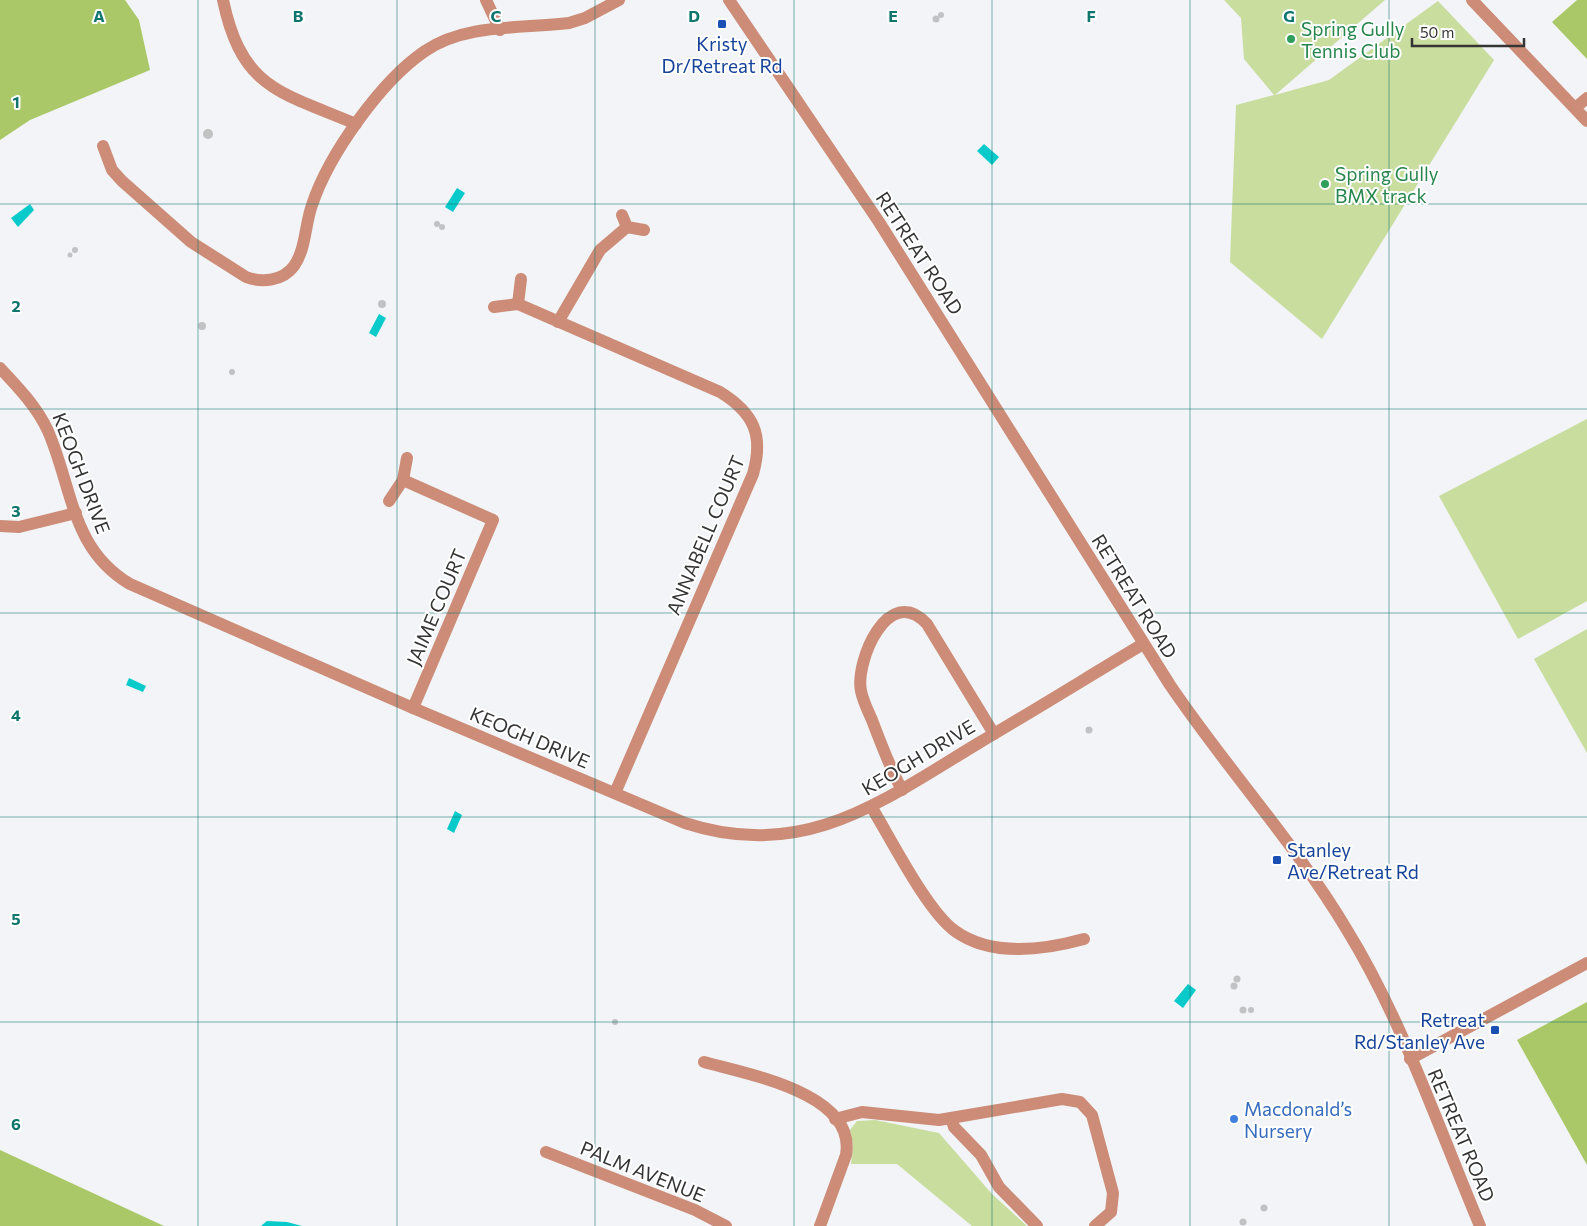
<svg xmlns="http://www.w3.org/2000/svg" width="1587" height="1226" font-family="Commissioner,sans-serif">
<style>
.green{fill:#c8dd9e}
.forest{fill:#aac867}
.water{fill:#08cacb}
.building{fill:#c2c2c5}
.lines{fill:none;stroke-linecap:round;stroke-linejoin:round}
.minor{stroke:#cd8c77;stroke-width:12}
.tertiary{stroke:#cd8c77;stroke-width:12}
.grid{fill:none;stroke:#0f766e;stroke-width:1;stroke-opacity:0.55}
.transit-dot{fill:#1a4fb4;stroke:#fff;stroke-width:2}
.leisure-dot{fill:#2e9e5b;stroke:#fff;stroke-width:2}
.shop-dot{fill:#3f7fe0;stroke:#fff;stroke-width:2}
.labels{text-anchor:middle;dominant-baseline:central;stroke-width:4;stroke-linejoin:round;paint-order:stroke}
.leisure-label{font-size:19px;fill:#27864d;stroke:#fff;text-anchor:start}
.transit-label{font-size:19px;fill:#164399;stroke:#fff}
.street-label{font-size:19px;fill:#343435;stroke:#fff}
.shop-label{font-size:19px;fill:#366cbe;stroke:#fff;text-anchor:start}
.grid-label{font-size:16px;text-anchor:middle;font-weight:bold;fill:#0f766e;stroke:#fff;stroke-width:4;stroke-linejoin:round;paint-order:stroke}
</style>
<rect width="100%" height="100%" fill="#f2f4f7"/>
<!-- green -->
<g class="green">
<polygon points="1224,0 1385,0 1275,95 1329,80 1438,1 1494,60 1322,339 1230,262 1236,105 1274,95 1244,59 1241,18"/>
<polygon points="1587,419 1587,601 1518,639 1439,496"/>
<polygon points="1587,629 1587,753 1534,659"/>
<polygon points="875,1120 939,1133 992,1194 1027,1226 972,1226 897,1164 851,1164 853,1146 850,1130 857,1121"/>
</g>
<!-- forest -->
<g class="forest">
<polygon points="0,0 125,0 139,20 150,70 30,120 0,140"/>
<polygon points="1577,0 1587,0 1587,59 1552,22"/>
<polygon points="1587,1002 1587,1165 1517,1040"/>
<polygon points="0,1150 164,1226 0,1226"/>
</g>
<!-- water -->
<g class="water">
<polygon points="984,144 999,157 992,165 977,151"/>
<polygon points="457,188 465,193 453,212 445,207"/>
<polygon points="30,204 34,210 18,227 11,218"/>
<polygon points="379,314 386,318 376,337 369,333"/>
<polygon points="129,678 146,686 143,692 126,685"/>
<polygon points="455,811 462,815 454,833 447,829"/>
<polygon points="1188,984 1196,990 1183,1008 1174,1001"/>
<polygon points="267,1221 287,1222 302,1226 261,1226"/>
</g>
<!-- building -->
<g class="building">
<circle cx="941" cy="15" r="3"/>
<circle cx="936" cy="19" r="3.5"/>
<circle cx="208" cy="134" r="5"/>
<circle cx="437" cy="224" r="3"/>
<circle cx="442" cy="227" r="3"/>
<circle cx="75" cy="250" r="3"/>
<circle cx="70" cy="255" r="2.5"/>
<circle cx="382" cy="304" r="4"/>
<circle cx="202" cy="326" r="4"/>
<circle cx="232" cy="372" r="3"/>
<circle cx="1089" cy="730" r="3.5"/>
<circle cx="1237" cy="979" r="3.5"/>
<circle cx="1234" cy="986" r="3.5"/>
<circle cx="1243" cy="1010" r="3.5"/>
<circle cx="1251" cy="1010" r="3"/>
<circle cx="615" cy="1022" r="3"/>
<circle cx="1264" cy="1208" r="3.5"/>
<circle cx="1243" cy="1222" r="3.5"/>
</g>
<g class="lines">
<!-- minor -->
<g class="minor">
<path d="M 223,0 C 242,90 281,92 356,124"/>
<polyline points="486,0 500,30"/>
<polyline points="1575,108 1587,98"/>
<path d="M 103,146 L 112,170 L 122,181 L 191,242 L 246,277 C 262,283 283,281 294,266 C 306,249 305,224 312,205 C 329,154 381,81 425,51 C 466,23 522,29 569,23 L 585,18 L 619,0"/>
<polyline points="622,215 627,227 644,230"/>
<polyline points="518,304 521,279"/>
<path d="M 494,307 L 518,304 L 720,392 C 754,413 764,435 753,474 L 615,793"/>
<polyline points="558,322 600,250 627,227"/>
<path d="M 0,368 C 18,387 37,407 48,431 C 73,489 71,549 130,584 L 413,708 L 685,823 C 803,862 881,802 977,744 C 1033,711 1088,677 1143,644"/>
<polyline points="403,480 493,520 413,708"/>
<polyline points="389,501 403,480 407,458"/>
<polyline points="0,526 19,527 76,513"/>
<path d="M 902,790 C 890,768 881,744 872,720 C 868,711 863,701 861,691 C 855,662 888,582 927,624 L 994,734"/>
<path d="M 872,808 C 891,839 927,911 955,931 C 991,957 1044,950 1084,939"/>
<path d="M 704,1062 C 746,1074 857,1093 846,1155 L 820,1226"/>
<polyline points="951,1118 954,1127 981,1155 999,1187 1037,1226"/>
<polyline points="835,1119 862,1112 939,1120 1062,1099 1080,1102 1092,1115 1113,1193 1111,1212 1095,1226"/>
<polyline points="546,1152 695,1210 726,1226"/>
</g>
<!-- tertiary -->
<g class="tertiary">
<path d="M 729,0 L 879,222 L 1170,685 C 1227,769 1295,843 1347,930 C 1402,1019 1439,1129 1480,1226"/>
<polyline points="1472,0 1587,121"/>
<polyline points="1410,1059 1587,963"/>
</g>
</g>
<!-- grid -->
<path class="grid" d="M 198,0 L 198,1226M 397,0 L 397,1226M 595,0 L 595,1226M 794,0 L 794,1226M 992,0 L 992,1226M 1190,0 L 1190,1226M 1389,0 L 1389,1226M 0,204 L 1587,204M 0,409 L 1587,409M 0,613 L 1587,613M 0,817 L 1587,817M 0,1022 L 1587,1022"/>
<!-- markers -->
<g class="transit-dot">
<rect x="717" y="19" width="10" height="10" rx="2.5"/>
<rect x="1272" y="855" width="10" height="10" rx="2.5"/>
<rect x="1490" y="1025" width="10" height="10" rx="2.5"/>
</g>
<g class="leisure-dot">
<circle cx="1291" cy="39" r="5"/>
<circle cx="1325" cy="184" r="5"/>
</g>
<circle class="shop-dot" cx="1234" cy="1119" r="5"/>
<g class="labels">
<!-- leisure labels -->
<g class="leisure-label">
<text x="1301" y="28">Spring Gully<tspan x="1301" dy="22">Tennis Club</tspan></text>
<text x="1335" y="173">Spring Gully<tspan x="1335" dy="22">BMX track</tspan></text>
</g>
<!-- transit labels -->
<g class="transit-label">
<text x="722" y="43">Kristy<tspan x="722" dy="22">Dr/Retreat Rd</tspan></text>
<text x="1287" y="849" text-anchor="start">Stanley<tspan x="1287" dy="22">Ave/Retreat Rd</tspan></text>
<text x="1485" y="1019" text-anchor="end">Retreat<tspan x="1485" dy="22">Rd/Stanley Ave</tspan></text>
</g>
<!-- street labels -->
<g class="street-label">
<text transform="translate(920 253) rotate(57)">RETREAT ROAD</text>
<text transform="translate(82 473) rotate(69)">KEOGH DRIVE</text>
<text transform="translate(705 535) rotate(-67)">ANNABELL COURT</text>
<text transform="translate(1135 596) rotate(58)">RETREAT ROAD</text>
<text transform="translate(436 607) rotate(-67)">JAIME COURT</text>
<text transform="translate(530 737) rotate(23)">KEOGH DRIVE</text>
<text transform="translate(918 757) rotate(-31)">KEOGH DRIVE</text>
<text transform="translate(1462 1135) rotate(67)">RETREAT ROAD</text>
<text transform="translate(643 1171) rotate(22)">PALM AVENUE</text>
</g>
<!-- shop labels -->
<g class="shop-label">
<text x="1244" y="1108">Macdonald’s<tspan x="1244" dy="22">Nursery</tspan></text>
</g>
</g>
<g class="grid-label">
<text x="99" y="22">A</text>
<text x="298" y="22">B</text>
<text x="496" y="22">C</text>
<text x="694" y="22">D</text>
<text x="893" y="22">E</text>
<text x="1091" y="22">F</text>
<text x="1289" y="22">G</text>
<text x="16" y="108">1</text>
<text x="16" y="312">2</text>
<text x="16" y="517">3</text>
<text x="16" y="721">4</text>
<text x="16" y="925">5</text>
<text x="16" y="1130">6</text>
</g>
<!-- scale -->
<path d="M1412 38v8h112v-8" fill="none" stroke="#343435" stroke-width="2.5"/>
<text x="1420" y="38" font-size="15" fill="#343435" stroke="#ffffff" stroke-width="4" paint-order="stroke">50 m</text>
</svg>
